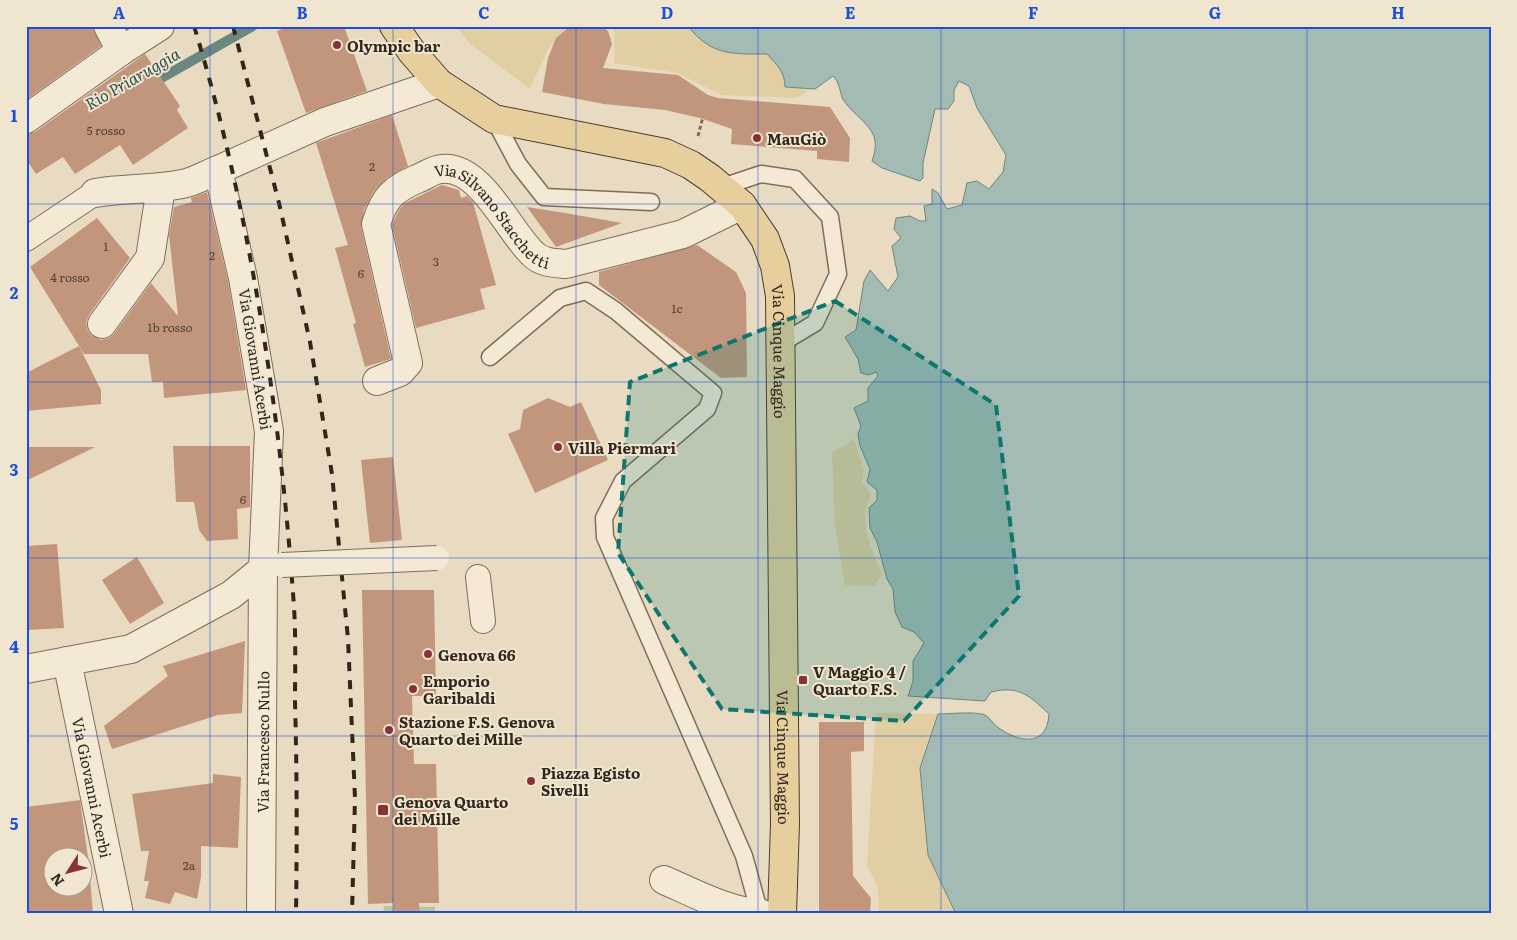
<svg xmlns="http://www.w3.org/2000/svg" width="1517" height="940" font-family="Literata,serif">
<style>
.green{fill:#c0c497}
.sand{fill:#e1cea2}
.water{fill:#a4bbb3;stroke:#6c8780}
.lines{fill:none;stroke-linecap:round;stroke-linejoin:round}
.stream{stroke:#6c8780;stroke-width:10}
.building{fill:#c2967c;fill-rule:evenodd}
.service-casing{stroke:#7f6d5b;stroke-width:19}
.pedestrian-casing{stroke:#7f6d5b;stroke-width:26}
.minor-casing{stroke:#7f6d5b;stroke-width:30}
.primary-casing{stroke:#4d3c2f;stroke-width:30}
.path{stroke:#7f6d5b;stroke-width:3;stroke-dasharray:4 2.5;stroke-linecap:butt}
.service{stroke:#f4e9d4;stroke-width:16}
.pedestrian{stroke:#f4e9d4;stroke-width:24}
.minor{stroke:#f4e9d4;stroke-width:28}
.primary{stroke:#e7ce9d;stroke-width:28}
.rail{stroke:#31261e;stroke-width:4;stroke-dasharray:9 9;stroke-linecap:butt}
.pedestrian-bridge-casing{stroke:#7f6d5b;stroke-width:26;stroke-linecap:butt}
.pedestrian-bridge{stroke:#f4e9d4;stroke-width:24}
.marked{fill:#0f766e;fill-opacity:0.2;stroke:#0f766e;stroke-width:4;stroke-dasharray:10 6;stroke-linejoin:round}
.grid{fill:none;stroke:#1d4ed8;stroke-width:1;stroke-opacity:0.55}
.poi-dot{fill:#873236;stroke:#f0e6d0;stroke-width:2}
.labels{text-anchor:middle;dominant-baseline:central;stroke-width:4;stroke-linejoin:round;paint-order:stroke}
.number-label{font-size:12px;fill:#554236}
.poi-label{font-size:15px;font-weight:bold;fill:#31261e;stroke:#f0e6d0;text-anchor:start}
.street-label{font-size:15px;fill:#31261e;stroke:#f0e6d0}
.water-label{font-size:16px;font-style:italic;fill:#2f4f4c;stroke:#f0e6d0}
.neatline{fill:none;stroke:#1d4ed8;stroke-width:2}
.grid-label{font-size:16px;text-anchor:middle;font-weight:bold;fill:#1d4ed8}
</style>
<rect width="100%" height="100%" fill="#e8dbc2"/>
<!-- green -->
<polygon class="green" points="384,906 435,907 435,914 383,914"/>
<!-- sand -->
<g class="sand">
<polygon points="456,26 567,26 547,51 530,89 470,44"/>
<path d="M 610,26 L 688,26 L 694,33 C 709,38 756,47 767,54 C 778,61 785,74 785,87 L 809,90 L 797,98 L 722,95 L 677,73 L 614,63 L 615,32 Z"/>
<path d="M 854,439 L 864,470 L 862,482 L 871,495 C 857,523 871,547 882,574 L 874,586 L 845,585 L 835,526 L 832,453 Z"/>
<polygon points="876,713 938,714 920,768 928,855 956,914 879,914 878,888 867,865"/>
</g>
<!-- water -->
<path class="water" d="M 688,26 L 1491,26 L 1491,914 L 956,914 L 928,855 L 920,768 L 938,714 C 949,714 976,711 985,715 C 989,717 993,723 996,726 C 1017,742 1047,749 1049,714 C 1030,696 1019,685 991,692 L 985,701 L 908,696 L 913,681 L 913,661 L 924,643 L 914,632 L 902,627 L 895,612 L 893,589 L 887,579 L 877,542 L 870,528 L 869,508 L 877,500 L 877,490 L 867,482 L 870,469 L 860,446 L 858,434 L 861,426 L 854,408 L 868,401 L 868,388 L 878,376 L 876,372 L 869,375 L 861,373 L 858,359 L 845,337 L 856,330 L 864,281 L 870,270 L 888,291 L 898,277 L 892,246 L 901,238 L 894,229 L 896,218 L 910,216 L 920,221 L 926,221 L 924,206 L 932,204 L 932,189 L 938,193 L 947,209 L 962,205 L 967,183 L 977,181 L 989,189 L 1003,172 L 1006,155 L 977,108 L 969,86 L 959,81 L 954,90 L 954,101 L 948,109 L 935,109 L 923,163 L 923,178 L 920,181 L 882,168 L 872,161 C 884,129 861,124 844,101 C 839,93 841,84 833,76 L 815,89 L 785,87 C 785,72 777,65 767,54 C 733,54 711,56 688,26 Z"/>
<g class="lines">
<!-- stream -->
<polyline class="stream" points="151,84 253,26"/>
</g>
<!-- building -->
<g class="building">
<polygon points="26,26 93,26 101,46 26,100"/>
<polygon points="290,26 344,26 367,91 306,113 277,31"/>
<polygon points="570,26 602,26 608,31 612,44 603,68 678,75 708,95 718,98 830,107 850,138 849,162 817,159 817,151 731,144 732,129 700,118 665,110 604,104 542,92 548,58 556,38"/>
<polygon points="145,54 180,106 177,110 188,128 133,165 120,145 75,174 63,157 36,174 26,159 26,134 35,132"/>
<polygon points="392,115 408,166 387,178 374,191 364,210 361,227 391,359 365,367 353,324 356,323 335,248 348,245 316,143"/>
<polygon points="442,185 459,190 461,198 467,196 473,202 496,285 480,289 485,309 416,328 392,225 399,210 405,203"/>
<polygon points="207,192 228,281 246,390 164,398 163,382 152,382 148,354 84,354 30,267 97,218 130,258 89,315 86,323 88,331 92,336 101,340 109,338 114,334 151,283 178,316 169,235 174,207 192,202 191,198"/>
<polygon points="527,207 565,213 622,223 556,247"/>
<polygon points="697,245 736,272 746,293 747,377 721,378 599,285 599,272"/>
<polygon points="79,346 101,390 101,404 26,411 26,373"/>
<polygon points="548,398 570,407 581,402 608,460 535,493 508,434 520,429 523,410"/>
<polygon points="173,446 250,446 250,507 237,509 238,539 207,541 199,530 194,502 176,502"/>
<polygon points="26,447 95,447 26,481"/>
<polygon points="393,457 402,540 370,543 361,460"/>
<polygon points="57,544 64,628 26,630 26,546"/>
<polygon points="137,557 164,603 130,624 102,580"/>
<polygon points="362,590 434,590 436,696 412,696 414,764 436,764 439,903 419,903 420,914 394,914 393,903 368,904"/>
<polygon points="245,641 242,713 218,715 112,749 104,726 168,676 163,666"/>
<polygon points="819,722 864,722 864,751 851,752 853,876 871,898 870,914 819,914"/>
<polygon points="213,774 241,777 238,848 201,846 201,877 197,899 175,892 170,904 145,898 149,881 144,881 149,851 141,851 132,794 213,783"/>
<path d="M 80,800 L 89,865 L 93,914 L 26,914 L 26,807 ZM 52,858 L 82,858 L 82,888 L 52,888 Z"/>
</g>
<g class="lines">
<defs>
<g id="service">
<polyline points="494,119 518,164 544,197 651,202"/>
<polyline points="722,187 761,174 795,179 830,217 838,274 815,323 780,344"/>
<polyline points="490,357 560,298 586,291 616,311 713,393 707,409 623,481 604,518 605,537 744,856 760,914"/>
</g>
<g id="pedestrian">
<polyline points="26,239 95,193"/>
<polyline points="478,577 483,621"/>
</g>
<g id="minor">
<polyline points="108,26 121,51"/>
<polyline points="26,119 121,51 160,26"/>
<path d="M 95,193 C 124,188 153,190 182,184 C 194,182 207,174 218,170"/>
<polyline points="102,324 150,258 161,187"/>
<path id="s1" d="M 377,381 L 400,372 L 408,363 L 376,224 C 384,198 393,189 417,179 C 425,176 434,169 442,169 C 481,165 509,232 533,254 C 542,263 554,263 566,264 L 683,234 L 742,205"/>
<path id="s2" d="M 67,661 L 119,914"/>
<polyline points="26,669 131,649 231,595 263,569 269,431 243,278 218,170 325,122 439,83"/>
<path d="M 664,880 C 696,894 727,911 762,914"/>
<path id="s3" d="M 261,914 L 263,569"/>
</g>
<g id="primary">
<path id="s4" d="M 394,26 L 412,52 L 439,83 L 494,119 L 665,153 L 691,165 L 710,178 L 742,205 L 765,239 L 775,266 L 780,296 L 785,824 L 782,914"/>
</g>
</defs>
<!-- service casing -->
<use href="#service" class="service-casing"/>
<!-- pedestrian casing -->
<use href="#pedestrian" class="pedestrian-casing"/>
<!-- minor casing -->
<use href="#minor" class="minor-casing"/>
<!-- primary casing -->
<use href="#primary" class="primary-casing"/>
<!-- path -->
<polyline class="path" points="698,136 703,117"/>
<!-- service -->
<use href="#service" class="service"/>
<!-- pedestrian -->
<use href="#pedestrian" class="pedestrian"/>
<!-- minor -->
<use href="#minor" class="minor"/>
<!-- primary -->
<use href="#primary" class="primary"/>
<!-- rail -->
<g class="rail">
<path d="M 194,26 C 250,209 281,417 294,607 C 296,639 295,670 295,702 C 297,773 297,843 296,914"/>
<polyline points="233,26 279,203 310,342 332,474 348,639 355,798 352,914"/>
</g>
<defs>
<polyline id="pedestrian-bridge" points="282,565 437,558"/>
</defs>
<!-- pedestrian-bridge casing -->
<use href="#pedestrian-bridge" class="pedestrian-bridge-casing"/>
<!-- pedestrian-bridge -->
<use href="#pedestrian-bridge" class="pedestrian-bridge"/>
</g>
<!-- marked area -->
<path class="marked" d="M 835,301 L 996,405 L 1019,596 L 904,721 L 722,709 L 618,553 L 630,382 Z"/>
<!-- grid -->
<path class="grid" d="M 210,26 L 210,914M 393,26 L 393,914M 576,26 L 576,914M 758,26 L 758,914M 941,26 L 941,914M 1124,26 L 1124,914M 1307,26 L 1307,914M 26,204 L 1491,204M 26,382 L 1491,382M 26,558 L 1491,558M 26,736 L 1491,736"/>
<!-- markers -->
<g class="poi-dot">
<circle cx="337" cy="45" r="5"/>
<circle cx="757" cy="138" r="5"/>
<circle cx="558" cy="447" r="5"/>
<circle cx="428" cy="654" r="5"/>
<rect x="798" y="675" width="10" height="10" rx="2.5"/>
<circle cx="413" cy="689" r="5"/>
<circle cx="389" cy="730" r="5"/>
<circle cx="531" cy="781" r="5"/>
<rect x="377" y="804" width="12" height="12" rx="2.5"/>
</g>
<g class="labels">
<!-- number labels -->
<g class="number-label">
<text x="106" y="130">5 rosso</text>
<text x="372" y="166">2</text>
<text x="106" y="246">1</text>
<text x="212" y="255">2</text>
<text x="436" y="261">3</text>
<text x="361" y="273">6</text>
<text x="70" y="277">4 rosso</text>
<text x="677" y="308">1c</text>
<text x="170" y="327">1b rosso</text>
<text x="243" y="499">6</text>
<text x="189" y="865">2a</text>
</g>
<!-- poi labels -->
<g class="poi-label">
<text x="347" y="45">Olympic bar</text>
<text x="767" y="138">MauGiò</text>
<text x="568" y="447">Villa Piermari</text>
<text x="438" y="654">Genova 66</text>
<text x="813" y="671">V Maggio 4 /<tspan x="813" dy="17">Quarto F.S.</tspan></text>
<text x="423" y="680">Emporio<tspan x="423" dy="17">Garibaldi</tspan></text>
<text x="399" y="721">Stazione F.S. Genova<tspan x="399" dy="17">Quarto dei Mille</tspan></text>
<text x="541" y="772">Piazza Egisto<tspan x="541" dy="17">Sivelli</tspan></text>
<text x="394" y="801">Genova Quarto<tspan x="394" dy="17">dei Mille</tspan></text>
</g>
<!-- street labels -->
<g class="street-label">
<text stroke="none"><textPath href="#s1" startOffset="340">Via Silvano Stacchetti</textPath></text>
<text stroke="none"><textPath href="#s4" startOffset="562">Via Cinque Maggio</textPath></text>
<text transform="translate(256 359) rotate(81)">Via Giovanni Acerbi</text>
<text stroke="none"><textPath href="#s3" startOffset="172">Via Francesco Nullo</textPath></text>
<text stroke="none"><textPath href="#s4" startOffset="968">Via Cinque Maggio</textPath></text>
<text stroke="none"><textPath href="#s2" startOffset="129">Via Giovanni Acerbi</textPath></text>
</g>
<!-- water labels -->
<g class="water-label">
<text transform="translate(132 78) rotate(-30)">Rio Priaruggia</text>
</g>
</g>
<!-- border -->
<rect width="1517" height="940" fill="none" stroke="#f0e6d0" stroke-width="55"/>
<!-- north arrow -->
<g transform="translate(68 872) rotate(234)"><circle r="24" fill="#f0e6d0" stroke="#a49989"/>
<path d="M0-4L9 19L0 12L-9 19Z" fill="#873236"/>
<text y="-8" font-size="14" font-weight="bold" text-anchor="middle" fill="#31261e">N</text>
</g>
<rect x="28" y="28" width="1462" height="884" class="neatline"/>
<g class="grid-label">
<text x="119" y="19">A</text>
<text x="302" y="19">B</text>
<text x="484" y="19">C</text>
<text x="667" y="19">D</text>
<text x="850" y="19">E</text>
<text x="1033" y="19">F</text>
<text x="1215" y="19">G</text>
<text x="1398" y="19">H</text>
<text x="14" y="122">1</text>
<text x="14" y="299">2</text>
<text x="14" y="476">3</text>
<text x="14" y="653">4</text>
<text x="14" y="830">5</text>
</g>
</svg>
